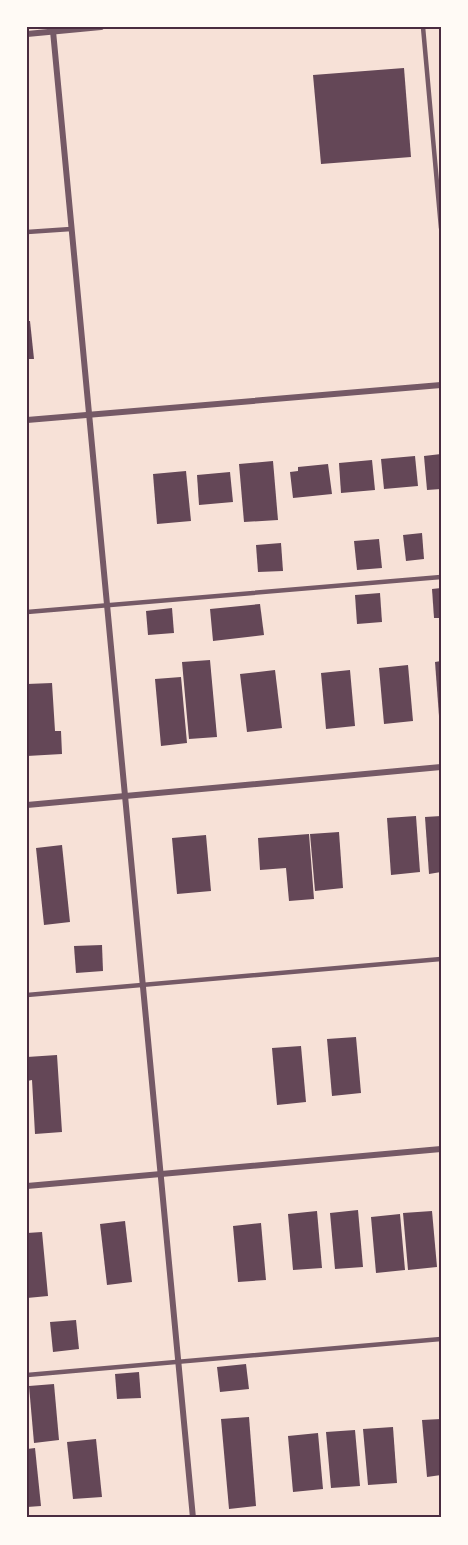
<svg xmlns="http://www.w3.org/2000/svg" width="468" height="1545" font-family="'Archivo Narrow',sans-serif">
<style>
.building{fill:#644757}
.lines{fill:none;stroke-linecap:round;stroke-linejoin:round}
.service{stroke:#755966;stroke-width:4.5}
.minor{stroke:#755966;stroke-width:6}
.neatline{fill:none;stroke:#4a2c40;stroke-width:2}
</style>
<rect width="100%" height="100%" fill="#f7e1d7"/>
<!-- building -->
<g class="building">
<polygon points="404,68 411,157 321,164 313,75"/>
<polygon points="27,321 30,321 34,359 27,359"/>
<polygon points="441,454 441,489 427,490 424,456"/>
<polygon points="415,456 418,486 384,489 381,459"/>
<polygon points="372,460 375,490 341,493 339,463"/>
<polygon points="273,461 278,520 244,522 239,464"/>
<polygon points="328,464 332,494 293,498 290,472 298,471 298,467"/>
<polygon points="186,471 191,521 157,524 153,474"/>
<polygon points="230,472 233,502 199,505 197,475"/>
<polygon points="422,533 424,559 406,561 403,535"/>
<polygon points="379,539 382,568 357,570 354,541"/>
<polygon points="281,543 283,571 258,572 256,545"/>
<polygon points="441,588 441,618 434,618 432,589"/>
<polygon points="380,593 382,622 357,624 355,595"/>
<polygon points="260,604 264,635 213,641 210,609"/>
<polygon points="172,608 174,633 148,635 146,611"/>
<polygon points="210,660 217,737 189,739 182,662"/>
<polygon points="441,661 441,716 439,716 435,662"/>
<polygon points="408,665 413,721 384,724 379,668"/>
<polygon points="275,670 282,728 247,732 240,674"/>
<polygon points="350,670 355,726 326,729 321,673"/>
<polygon points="181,677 187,743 161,746 155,679"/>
<polygon points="52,683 55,731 61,731 62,754 27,756 27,684"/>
<polygon points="416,816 420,872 391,875 387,818"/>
<polygon points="441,816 441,872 429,874 425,817"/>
<polygon points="339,832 343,888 315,891 310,834"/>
<polygon points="309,834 314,899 289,901 286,868 260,870 258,838"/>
<polygon points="206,835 211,891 177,894 172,838"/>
<polygon points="62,845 70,922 44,925 36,848"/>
<polygon points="102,945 103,971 76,973 74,946"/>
<polygon points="356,1037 361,1093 332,1096 327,1039"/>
<polygon points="301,1046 306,1102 277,1105 272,1048"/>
<polygon points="57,1055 62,1132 35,1134 32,1080 27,1081 27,1057"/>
<polygon points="358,1210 363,1267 335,1269 330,1213"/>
<polygon points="317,1211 322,1268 293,1270 288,1214"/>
<polygon points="432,1211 437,1267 408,1270 403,1213"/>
<polygon points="400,1214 405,1270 376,1273 371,1217"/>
<polygon points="125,1221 132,1282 107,1285 100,1224"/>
<polygon points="261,1223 266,1280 238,1282 233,1226"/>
<polygon points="42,1232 48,1296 27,1298 27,1233"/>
<polygon points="76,1320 79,1349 53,1352 50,1322"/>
<polygon points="246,1364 249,1389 220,1392 217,1367"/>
<polygon points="139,1372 141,1398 117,1399 115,1374"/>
<polygon points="54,1384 59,1440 34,1443 29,1386"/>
<polygon points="249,1417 256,1506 229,1509 221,1419"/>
<polygon points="441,1419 441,1475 427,1477 422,1420"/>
<polygon points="393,1427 397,1483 368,1485 363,1429"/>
<polygon points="355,1430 360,1486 331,1488 326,1432"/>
<polygon points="318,1433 323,1489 293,1492 288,1436"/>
<polygon points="96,1439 102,1497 73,1499 67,1442"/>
<polygon points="35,1448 41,1506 27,1507 27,1449"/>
</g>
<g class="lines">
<!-- service -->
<g class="service">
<polyline points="423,27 441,228"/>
<polyline points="27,232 71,229"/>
<polyline points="27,612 441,577"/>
<polyline points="27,995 441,959"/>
<polyline points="27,1375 441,1339"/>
</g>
<!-- minor -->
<g class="minor">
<polyline points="53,31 193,1518"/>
<polyline points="27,34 101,27"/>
<polyline points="27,420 441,385"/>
<polyline points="27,805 441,767"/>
<polyline points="27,1186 441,1149"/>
</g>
</g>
<!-- border -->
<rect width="468" height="1545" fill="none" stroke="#fffaf5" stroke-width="57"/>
<rect x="28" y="28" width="412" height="1488" class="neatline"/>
</svg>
